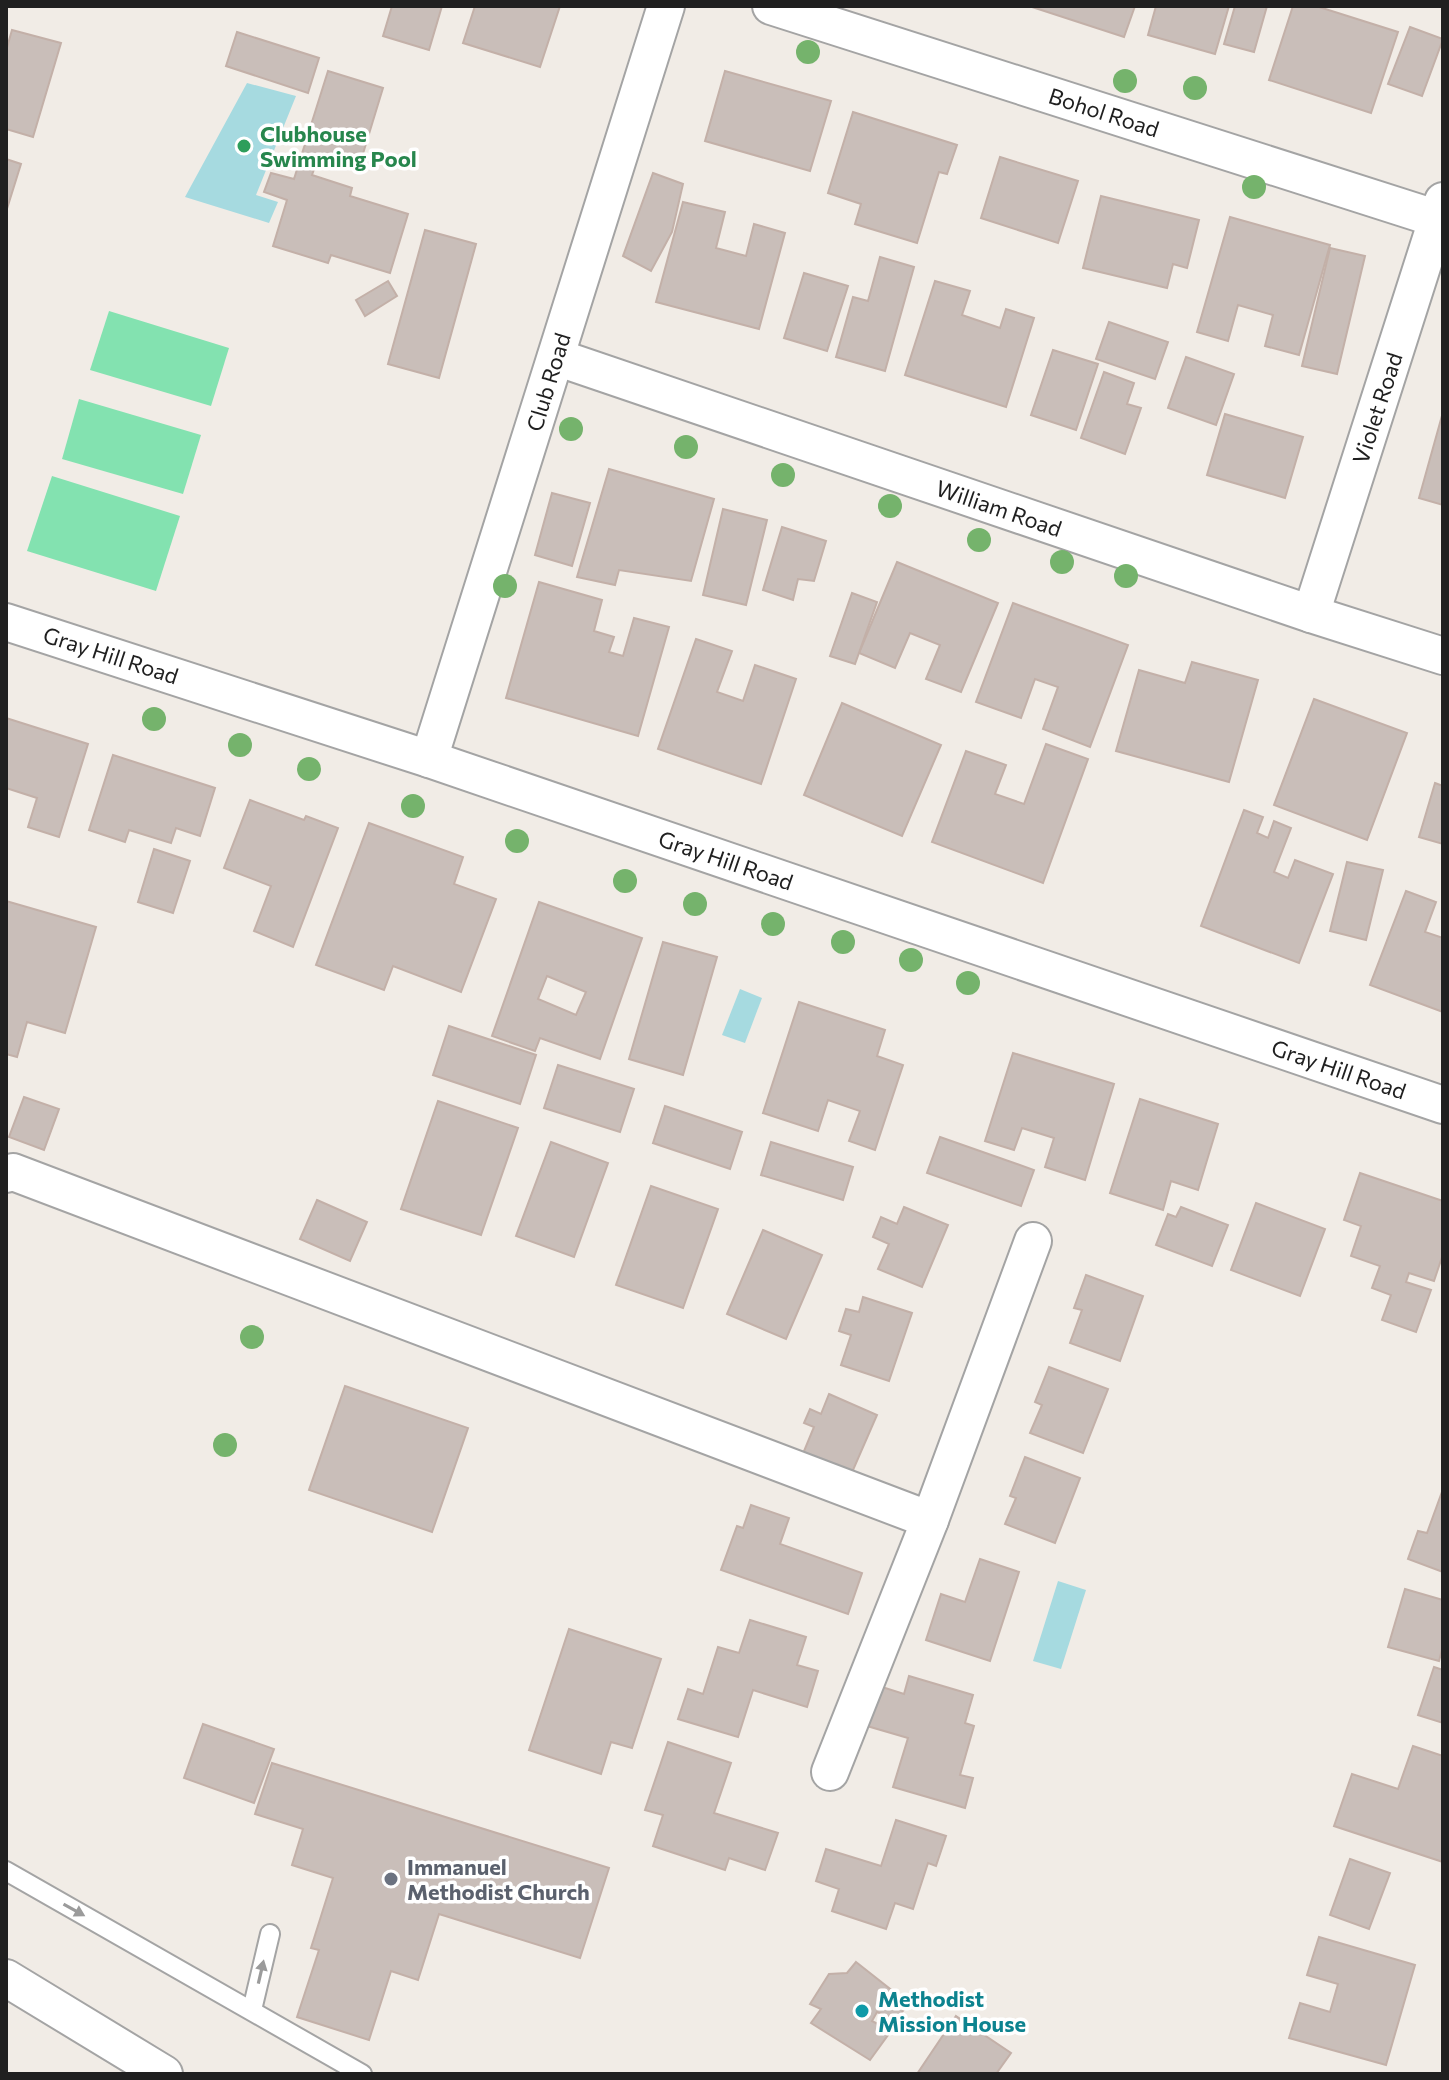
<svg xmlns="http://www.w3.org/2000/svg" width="1449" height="2080" font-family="Commissioner,sans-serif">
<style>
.pitch{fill:#83e2b0}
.water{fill:#a6dae0}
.building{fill:#c9beb9;stroke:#c3b0a8;stroke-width:2;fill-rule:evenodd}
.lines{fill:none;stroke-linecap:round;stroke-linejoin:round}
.service-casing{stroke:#a4a4a4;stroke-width:22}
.minor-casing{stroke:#a4a4a4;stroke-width:40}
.service{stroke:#fff;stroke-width:18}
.minor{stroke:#fff;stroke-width:36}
.tree{fill:#75b36c}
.oneway{fill:#9b9b9b}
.leisure-dot{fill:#2e9e5b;stroke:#fff;stroke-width:3}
.worship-dot{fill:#6b7280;stroke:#fff;stroke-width:3}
.culture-dot{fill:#0f9aa8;stroke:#fff;stroke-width:3}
.labels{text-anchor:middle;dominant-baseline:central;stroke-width:7;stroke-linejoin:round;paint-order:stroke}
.street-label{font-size:22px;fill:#202020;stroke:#fff}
.leisure-label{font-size:22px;font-weight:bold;fill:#27864d;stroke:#fff;text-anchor:start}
.worship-label{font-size:22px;font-weight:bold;fill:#5b616d;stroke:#fff;text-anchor:start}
.culture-label{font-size:22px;font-weight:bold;fill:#0d838f;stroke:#fff;text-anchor:start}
</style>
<rect width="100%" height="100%" fill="#f1ece6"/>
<!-- pitch -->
<g class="pitch">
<polygon points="109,311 229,348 211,406 90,370"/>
<polygon points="79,399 201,435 183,494 62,459"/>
<polygon points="52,476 180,516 156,591 27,551"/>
</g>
<!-- water -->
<g class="water">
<polygon points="247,83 296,96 256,195 278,202 269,223 185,197"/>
<polygon points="740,989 762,998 745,1043 722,1035"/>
<polygon points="1058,1581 1086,1590 1061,1669 1033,1661"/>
</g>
<!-- building -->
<g class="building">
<polygon points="392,6 442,6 429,50 383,36"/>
<polygon points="475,6 560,6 540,67 463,43"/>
<polygon points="1029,6 1135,6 1124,37"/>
<polygon points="1156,6 1229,6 1215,54 1148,35"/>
<polygon points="1235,6 1267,6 1254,52 1224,44"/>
<polygon points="1293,6 1316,6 1398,32 1371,113 1269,80"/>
<polygon points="1410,27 1443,39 1422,96 1388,84"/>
<polygon points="12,30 61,43 33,137 6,129 6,51"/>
<polygon points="237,32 319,58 308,93 226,66"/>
<polygon points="328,71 383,88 358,170 318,158 312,175 352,188 350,196 408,214 390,273 331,255 328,263 273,246 287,200 264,192 271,173 294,179"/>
<polygon points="725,71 831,101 810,171 705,141"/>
<polygon points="853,112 957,145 947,174 939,172 917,243 855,224 861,204 828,193"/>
<polygon points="1000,157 1078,181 1058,243 981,218"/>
<polygon points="6,159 21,164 6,212"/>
<polygon points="653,173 683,184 672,232 651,271 623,256"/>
<polygon points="1101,196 1199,220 1187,268 1173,264 1167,288 1083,268"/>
<polygon points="683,202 725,212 716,248 746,256 754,224 785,233 759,329 656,302"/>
<polygon points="1230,217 1330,245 1299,355 1265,346 1273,315 1238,305 1228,341 1197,332"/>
<polygon points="425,230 476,244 439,378 388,364"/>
<polygon points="1330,248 1365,256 1337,374 1302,366"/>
<polygon points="880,257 914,267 885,371 836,357 853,297 868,301"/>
<polygon points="804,273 848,286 827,351 784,338"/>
<polygon points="388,281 397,296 365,316 356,300"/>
<polygon points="935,281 970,291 962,315 1000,328 1006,309 1034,318 1006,407 905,375"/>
<polygon points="1109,322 1168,342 1155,379 1096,359"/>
<polygon points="1053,350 1098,364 1076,430 1031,415"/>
<polygon points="1186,357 1234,374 1216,425 1168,408"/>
<polygon points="1104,372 1134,383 1127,404 1141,408 1125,454 1081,438"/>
<polygon points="1443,412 1443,505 1419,498"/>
<polygon points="1225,414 1303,437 1285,498 1207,475"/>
<polygon points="609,469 714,499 691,581 619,570 615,585 577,577"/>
<polygon points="552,493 590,503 572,566 535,555"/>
<polygon points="723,509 767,520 746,605 703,595"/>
<polygon points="782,527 826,541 814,581 798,579 793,600 763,590"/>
<polygon points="897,562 998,603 961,692 926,679 940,645 910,633 895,668 859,653"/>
<polygon points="539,582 602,600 594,631 614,637 609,652 623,656 634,618 669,627 638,736 506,698"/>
<polygon points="852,593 877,602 855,664 830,656"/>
<polygon points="1013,603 1128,645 1090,747 1043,729 1058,687 1035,679 1021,718 976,702"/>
<polygon points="696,639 732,651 717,692 743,701 755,665 796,679 761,784 658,749"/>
<polygon points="1192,662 1258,680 1229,782 1116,751 1139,670 1185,683"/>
<polygon points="1314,699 1407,733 1367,840 1274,805"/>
<polygon points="842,703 941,745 902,836 804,795"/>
<polygon points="6,718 88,744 59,837 28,827 37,798 6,788"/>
<polygon points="1046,744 1088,759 1043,883 932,842 966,751 1006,765 995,794 1024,804"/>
<polygon points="113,755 215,788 200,836 176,828 171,843 129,830 125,842 89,830"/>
<polygon points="1435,783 1443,786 1443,844 1419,837"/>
<polygon points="250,800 304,820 306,816 338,828 293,947 254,931 271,886 224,868"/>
<polygon points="1244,810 1263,817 1257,833 1268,838 1274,821 1291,828 1274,872 1288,878 1295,860 1333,874 1299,963 1201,926"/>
<polygon points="369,823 463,857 454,884 496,899 461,992 393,966 384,990 316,965"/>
<polygon points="154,849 190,861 173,913 138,902"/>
<polygon points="1347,862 1383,870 1366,940 1330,931"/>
<polygon points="1406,891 1436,902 1425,932 1443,938 1443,1012 1370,985"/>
<polygon points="6,901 96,927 65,1033 27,1022 17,1057 6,1054"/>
<path d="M 539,902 L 642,938 L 600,1059 L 540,1038 L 535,1051 L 492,1036 ZM 547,976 L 586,992 L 576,1015 L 538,999 Z"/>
<polygon points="663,942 717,957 683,1075 629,1059"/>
<polygon points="799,1002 885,1030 877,1056 903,1065 875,1150 849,1141 860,1111 828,1100 818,1131 763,1113"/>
<polygon points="449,1026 536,1055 520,1104 433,1075"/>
<polygon points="1013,1053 1114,1084 1085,1180 1045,1167 1054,1138 1022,1128 1014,1150 985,1141"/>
<polygon points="558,1065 634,1089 620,1132 544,1108"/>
<polygon points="24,1097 59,1109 44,1150 9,1137"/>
<polygon points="1140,1099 1218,1124 1198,1190 1171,1181 1163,1210 1110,1193"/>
<polygon points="438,1101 518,1128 481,1235 401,1209"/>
<polygon points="665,1106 742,1132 730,1169 653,1143"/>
<polygon points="940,1137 1034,1170 1021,1206 927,1173"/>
<polygon points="551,1142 608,1163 574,1257 516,1236"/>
<polygon points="771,1142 853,1167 843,1200 761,1175"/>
<polygon points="1360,1173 1443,1201 1443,1254 1434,1281 1409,1273 1406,1282 1431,1290 1416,1332 1382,1320 1391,1295 1372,1288 1380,1266 1351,1256 1361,1226 1344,1220"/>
<polygon points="651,1186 718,1209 683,1308 616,1285"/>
<polygon points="317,1200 367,1222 350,1261 300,1239"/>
<polygon points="1256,1203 1325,1229 1300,1296 1231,1270"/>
<polygon points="904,1207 948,1225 922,1287 878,1269 889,1244 873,1237 881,1217 897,1224"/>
<polygon points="1181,1207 1228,1225 1212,1266 1156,1245 1168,1214 1176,1217"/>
<polygon points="763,1230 822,1255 786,1339 727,1314"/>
<polygon points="1086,1275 1143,1296 1120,1361 1070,1343 1082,1310 1074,1308"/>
<polygon points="863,1297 912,1313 889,1381 841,1365 851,1335 839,1331 846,1309 859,1312"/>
<polygon points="1049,1367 1108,1389 1083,1453 1030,1433 1042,1405 1035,1402"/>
<polygon points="345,1386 468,1428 432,1532 309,1490"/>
<polygon points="829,1394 877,1415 850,1477 802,1456 814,1427 804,1423 810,1409 821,1414"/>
<polygon points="1025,1457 1080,1478 1055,1543 1005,1524 1016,1498 1010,1496"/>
<polygon points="1443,1489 1443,1572 1408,1559 1418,1531 1427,1533"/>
<polygon points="751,1505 789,1518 780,1544 862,1573 848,1614 721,1570 737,1526 743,1528"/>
<polygon points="980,1559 1019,1572 990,1661 926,1640 941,1594 965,1602"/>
<polygon points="1405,1589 1443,1600 1443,1646 1439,1661 1388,1647"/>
<polygon points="750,1620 806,1637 797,1665 818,1671 807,1707 753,1690 738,1737 678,1719 688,1689 703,1694 718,1647 739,1653"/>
<polygon points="569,1629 661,1659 632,1748 611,1742 601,1774 529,1750"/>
<polygon points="1434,1667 1443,1670 1443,1723 1418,1715"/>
<polygon points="909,1676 973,1695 965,1723 974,1726 960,1775 973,1778 965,1808 893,1787 908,1738 867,1726 879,1686 904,1694"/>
<polygon points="203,1724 274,1749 254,1803 184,1778"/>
<polygon points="668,1742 731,1763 714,1813 778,1833 765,1870 729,1858 725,1870 653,1846 663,1815 645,1810"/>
<polygon points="1413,1746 1443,1756 1443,1862 1334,1826 1352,1774 1398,1789"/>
<polygon points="272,1763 609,1868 580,1958 439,1914 418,1980 391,1971 369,2040 297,2017 319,1950 311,1948 333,1878 292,1865 303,1829 255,1814"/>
<polygon points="896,1820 946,1836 936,1866 928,1863 913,1909 895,1903 886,1929 832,1911 839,1889 816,1881 826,1849 881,1866"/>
<polygon points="1350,1859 1390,1873 1369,1929 1330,1915"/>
<polygon points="1319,1937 1415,1965 1386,2065 1289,2038 1300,2003 1330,2012 1338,1984 1307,1975"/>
<polygon points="856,1962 908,2003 897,2020 877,2012 872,2021 891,2031 870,2060 811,2023 821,2009 810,2004 829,1974 847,1973"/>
<polygon points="956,2016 1011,2053 996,2074 917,2074"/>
</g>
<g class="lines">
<defs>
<g id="service">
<polyline points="6,1871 362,2074"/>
<polyline points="252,2010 270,1934"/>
</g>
<g id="minor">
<polyline points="771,6 1438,219"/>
<polyline points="556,357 1311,614 1443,656"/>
<polyline points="1311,614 1443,201"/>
<polyline points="6,622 429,759 1443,1105"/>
<polyline points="429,759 666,6"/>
<polyline points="6,1174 13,1172 930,1520 1033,1241"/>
<polyline points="830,1772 930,1520"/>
<polyline points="6,1978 164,2074"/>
</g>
</defs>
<!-- service casing -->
<use href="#service" class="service-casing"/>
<!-- minor casing -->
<use href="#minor" class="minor-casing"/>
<!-- service -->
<use href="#service" class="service"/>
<!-- minor -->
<use href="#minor" class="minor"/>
</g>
<!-- trees -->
<g class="tree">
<circle cx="808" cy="52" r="12"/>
<circle cx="1125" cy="81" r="12"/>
<circle cx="1195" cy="88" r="12"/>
<circle cx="1254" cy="187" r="12"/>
<circle cx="571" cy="429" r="12"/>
<circle cx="686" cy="447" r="12"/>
<circle cx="783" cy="475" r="12"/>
<circle cx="890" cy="506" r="12"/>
<circle cx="979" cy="540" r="12"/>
<circle cx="1062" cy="562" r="12"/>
<circle cx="1126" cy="576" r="12"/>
<circle cx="505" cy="586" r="12"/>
<circle cx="154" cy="719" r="12"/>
<circle cx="240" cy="745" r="12"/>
<circle cx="309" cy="769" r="12"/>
<circle cx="413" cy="806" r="12"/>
<circle cx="517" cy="841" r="12"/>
<circle cx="625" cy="881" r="12"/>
<circle cx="695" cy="904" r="12"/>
<circle cx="773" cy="924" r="12"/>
<circle cx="843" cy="942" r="12"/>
<circle cx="911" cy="960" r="12"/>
<circle cx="968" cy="983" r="12"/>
<circle cx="252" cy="1337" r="12"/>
<circle cx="225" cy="1445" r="12"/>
</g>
<!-- one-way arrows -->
<defs><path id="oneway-solid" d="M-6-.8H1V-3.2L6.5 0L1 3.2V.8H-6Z" transform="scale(2)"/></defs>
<g class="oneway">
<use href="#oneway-solid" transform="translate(74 1910) rotate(29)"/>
<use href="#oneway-solid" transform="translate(261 1972) rotate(-77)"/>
</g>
<!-- markers -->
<circle class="leisure-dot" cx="244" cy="146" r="8"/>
<circle class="worship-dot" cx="391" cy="1879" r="8"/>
<circle class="culture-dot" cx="862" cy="2011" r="8"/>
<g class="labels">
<!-- street labels -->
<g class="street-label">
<text transform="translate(1104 112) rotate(18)">Bohol Road</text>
<text transform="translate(548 382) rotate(-73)">Club Road</text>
<text transform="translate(1377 408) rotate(-72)">Violet Road</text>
<text transform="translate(999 508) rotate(19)">William Road</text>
<text transform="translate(111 655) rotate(18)">Gray Hill Road</text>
<text transform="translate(726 860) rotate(19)">Gray Hill Road</text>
<text transform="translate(1339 1069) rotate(19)">Gray Hill Road</text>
</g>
<!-- leisure labels -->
<g class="leisure-label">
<text x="260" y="133">Clubhouse<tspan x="260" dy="25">Swimming Pool</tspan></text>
</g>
<!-- worship labels -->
<g class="worship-label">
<text x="407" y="1866">Immanuel<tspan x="407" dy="25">Methodist Church</tspan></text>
</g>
<!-- culture labels -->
<g class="culture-label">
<text x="878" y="1998">Methodist<tspan x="878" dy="25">Mission House</tspan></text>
</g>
</g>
<!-- border -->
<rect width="1449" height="2080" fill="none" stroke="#202020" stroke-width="16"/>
</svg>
